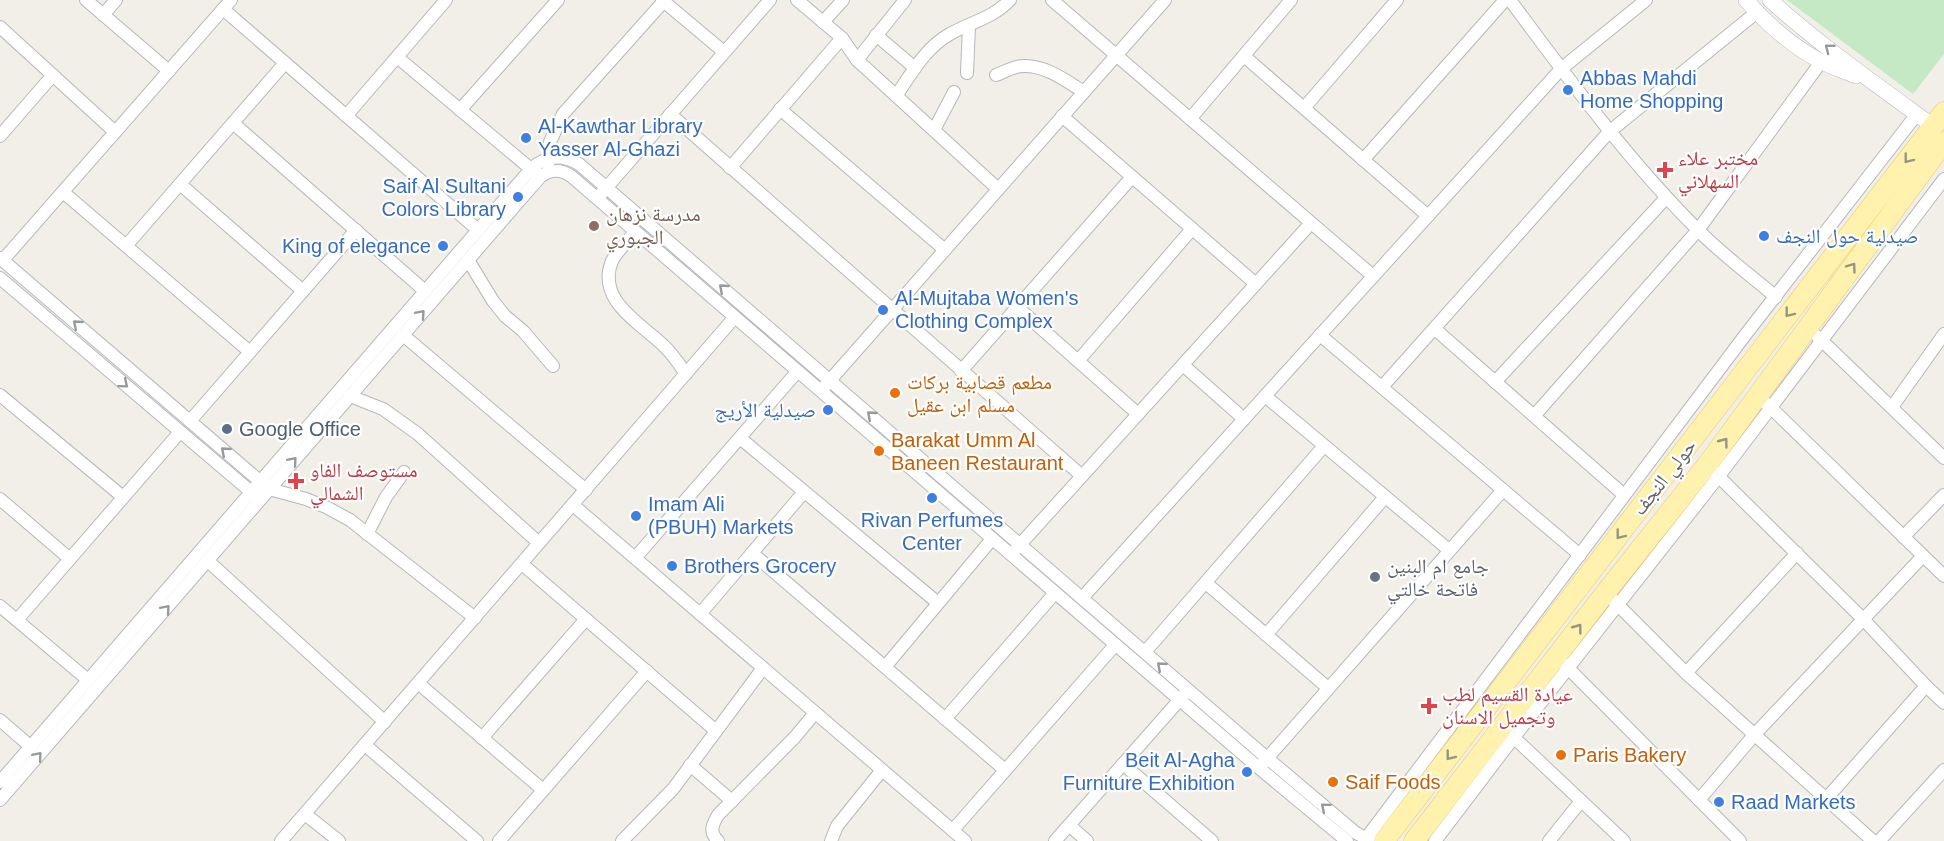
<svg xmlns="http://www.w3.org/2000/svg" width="1944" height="841" font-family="Helvetica,'Noto Naskh Arabic',sans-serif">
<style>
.green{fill:#c5e8c5}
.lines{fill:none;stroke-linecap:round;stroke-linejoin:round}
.minor-casing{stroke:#b5b8bc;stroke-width:14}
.tertiary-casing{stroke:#b5b8bc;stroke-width:16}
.primary-casing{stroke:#f2c960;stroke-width:21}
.minor{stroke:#fff;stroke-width:12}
.tertiary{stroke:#fff;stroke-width:15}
.primary{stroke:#fff2af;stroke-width:20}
.oneway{stroke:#979a9d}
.oneway2{stroke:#979581}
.shop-dot{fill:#3f7fe0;stroke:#fff;stroke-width:2}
.health-dot{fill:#e0444e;stroke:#fff;stroke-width:2}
.education-dot{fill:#8d6e63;stroke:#fff;stroke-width:2}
.food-dot{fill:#e8710a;stroke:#fff;stroke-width:2}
.service-dot{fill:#5c6f8a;stroke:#fff;stroke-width:2}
.worship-dot{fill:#6b7280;stroke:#fff;stroke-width:2}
.labels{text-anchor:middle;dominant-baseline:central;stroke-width:4.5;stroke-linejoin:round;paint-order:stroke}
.shop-label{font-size:20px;fill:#366cbe;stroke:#fff;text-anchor:start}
.health-label{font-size:20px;fill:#be3a42;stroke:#fff;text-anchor:start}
.education-label{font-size:20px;fill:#785e54;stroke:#fff;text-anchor:start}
.food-label{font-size:20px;fill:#c56008;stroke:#fff;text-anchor:start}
.service-label{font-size:20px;fill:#4e5e75;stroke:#fff;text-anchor:start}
.street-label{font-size:20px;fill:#5f6368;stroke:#fff}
.worship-label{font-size:20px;fill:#5b616d;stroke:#fff;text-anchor:start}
</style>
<rect width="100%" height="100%" fill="#f1efe8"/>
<!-- green -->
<polygon class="green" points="1787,0 1944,0 1944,54 1913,94"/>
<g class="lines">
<defs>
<g id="minor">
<polyline points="86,0 169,71"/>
<polyline points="662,0 724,52"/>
<polyline points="797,0 842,38 857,60 998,189"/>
<polyline points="1052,0 1373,276"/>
<path d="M 1510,0 C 1568,78 1626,158 1696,228 C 1720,253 1749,274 1776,297"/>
<polyline points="223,9 478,230"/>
<polyline points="103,15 116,0"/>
<polyline points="823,22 843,0"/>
<polyline points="0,27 115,132"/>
<polyline points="876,35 915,68"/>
<polyline points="1244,56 1428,216"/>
<polyline points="397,57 537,174"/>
<polyline points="857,60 905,0"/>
<polyline points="967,73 969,26"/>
<path d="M 996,75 C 1004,72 1014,66 1023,66 C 1046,65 1066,81 1084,92"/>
<path d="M 896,96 C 911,74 926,47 950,34 C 971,22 993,18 1010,0"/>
<polyline points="1304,108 1397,0"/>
<polyline points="780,109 945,250"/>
<polyline points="460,110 558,0"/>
<polyline points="670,114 1082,476"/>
<polyline points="346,116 446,0"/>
<polyline points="1062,116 1256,284"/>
<polyline points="1190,119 1291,0"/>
<polyline points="233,123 425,291"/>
<polyline points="934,130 954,92"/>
<polyline points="0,136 53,75"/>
<polyline points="1363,160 1505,0"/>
<polyline points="548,164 550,142 563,114 664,1"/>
<polyline points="730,168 842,38"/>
<polyline points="180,184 303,291"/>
<polyline points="63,192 250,352"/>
<polyline points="601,194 770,0"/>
<path d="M 635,232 C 628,241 617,251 612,261 C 596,300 640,323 663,345 C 672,353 679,364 686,374"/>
<polyline points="126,246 285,63"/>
<polyline points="0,258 269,489 306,499 326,507 350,520 475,618"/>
<polyline points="3,260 231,0"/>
<polyline points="468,260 493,301 505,316 523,331 553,366"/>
<polyline points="0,278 257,497"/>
<polyline points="1017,307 1138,414"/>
<polyline points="1435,329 1624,495"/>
<polyline points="403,335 586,490"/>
<polyline points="1320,335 1580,555"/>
<polyline points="1817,336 1944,458"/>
<polyline points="1078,361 1192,229"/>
<polyline points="1183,365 1244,419"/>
<polyline points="961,371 1132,177"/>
<polyline points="1495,382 1666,198"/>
<polyline points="825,386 1165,0"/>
<polyline points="1382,387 1609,132 1757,12"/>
<polyline points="0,395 123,497"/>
<polyline points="350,396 383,409 418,434 539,543"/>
<polyline points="1265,396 1449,550"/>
<polyline points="1766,403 1944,576"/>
<polyline points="1892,407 1944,334"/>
<polyline points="1534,416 1698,230 1821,62"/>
<polyline points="190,421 356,230"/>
<polyline points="740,438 938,603"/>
<polyline points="1714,472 1863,619 1926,686 1944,703"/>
<polyline points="0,499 70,559"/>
<polyline points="573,505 965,841"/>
<polyline points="367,534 386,497 404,472"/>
<polyline points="1903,537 1944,495"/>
<polyline points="1016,549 1311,223"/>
<polyline points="752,553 1005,770"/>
<polyline points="635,558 797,372"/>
<polyline points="208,561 385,722"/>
<polyline points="522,564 716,731"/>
<polyline points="1206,583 1328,688"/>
<polyline points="1082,598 1561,69 1646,0"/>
<polyline points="1612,599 1686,673 1873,841"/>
<polyline points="0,606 88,680"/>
<polyline points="700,614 804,492"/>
<polyline points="17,620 180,432"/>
<polyline points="1266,635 1385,497"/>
<polyline points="1145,652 1324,446"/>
<polyline points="1563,663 1740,841"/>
<polyline points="885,667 992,539"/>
<polyline points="1686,673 1797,553"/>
<polyline points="418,683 543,790"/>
<polyline points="945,719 1055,593"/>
<polyline points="0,720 30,746"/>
<polyline points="1508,732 1624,841"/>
<polyline points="482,738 586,619"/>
<polyline points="365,745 477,841"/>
<polyline points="1263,763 1503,490"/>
<polyline points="1123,764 1212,841"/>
<polyline points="690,765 732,801"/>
<path d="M 0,782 L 531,169 C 545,156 562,154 579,164 L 1267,758 L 1356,833 L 1372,841"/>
<polyline points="1826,799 1926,686"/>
<path d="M 0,800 L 540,177 C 551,169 560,169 571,176 L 1259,768 L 1347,841"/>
<polyline points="1699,800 1755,734 1923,556"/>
<polyline points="305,814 339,841"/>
<polyline points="1069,825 1087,841"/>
<polyline points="953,830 1115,645"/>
<polyline points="281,841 734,318"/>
<polyline points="499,841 647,671"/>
<polyline points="622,841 673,789 763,668"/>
<path d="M 718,841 C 709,832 712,825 718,815 L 795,737 L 815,713"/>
<polyline points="831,841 837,826 882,770"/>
<polyline points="1055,841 1183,696"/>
<polyline points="1364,841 1746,334 1917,114"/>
<polyline points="1435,841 1514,737 1719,476 1944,179"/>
<polyline points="1549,841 1581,801"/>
<polyline points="1879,841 1944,770"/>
</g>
<g id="tertiary">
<path d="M 1746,0 C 1767,24 1793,47 1822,62 C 1832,67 1845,71 1856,76"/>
<path d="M 1770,0 C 1821,46 1878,86 1933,126"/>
</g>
<g id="primary">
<polyline points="1384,841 1944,112"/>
<polyline points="1414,841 1606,592 1707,465 1944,142"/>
</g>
</defs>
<!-- minor casing -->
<use href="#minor" class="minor-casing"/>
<!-- tertiary casing -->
<use href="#tertiary" class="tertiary-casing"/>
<!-- primary casing -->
<use href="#primary" class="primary-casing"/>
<!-- minor -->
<use href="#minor" class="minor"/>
<!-- tertiary -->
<use href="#tertiary" class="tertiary"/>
<!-- primary -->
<use href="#primary" class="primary"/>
</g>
<!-- one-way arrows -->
<defs><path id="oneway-chevron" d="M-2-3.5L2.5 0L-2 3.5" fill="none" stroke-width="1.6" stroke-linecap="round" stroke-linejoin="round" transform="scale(1.5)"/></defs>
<g class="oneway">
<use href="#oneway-chevron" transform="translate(1829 48) rotate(-142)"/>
<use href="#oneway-chevron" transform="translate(723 288) rotate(-139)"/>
<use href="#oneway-chevron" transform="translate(421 314) rotate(-49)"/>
<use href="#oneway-chevron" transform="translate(77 324) rotate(-139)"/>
<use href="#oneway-chevron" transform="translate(124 384) rotate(40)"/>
<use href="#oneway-chevron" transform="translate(871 415) rotate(-139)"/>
<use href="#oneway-chevron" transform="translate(225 451) rotate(-139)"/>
<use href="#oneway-chevron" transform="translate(293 461) rotate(-49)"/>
<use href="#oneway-chevron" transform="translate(166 609) rotate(-49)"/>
<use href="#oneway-chevron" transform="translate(1161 666) rotate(-139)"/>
<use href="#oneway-chevron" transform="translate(38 756) rotate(-49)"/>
<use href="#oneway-chevron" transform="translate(1325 807) rotate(-140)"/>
</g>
<g class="oneway2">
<use href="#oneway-chevron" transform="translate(1908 159) rotate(128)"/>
<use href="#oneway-chevron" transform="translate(1852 267) rotate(-54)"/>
<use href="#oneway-chevron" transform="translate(1789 313) rotate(128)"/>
<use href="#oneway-chevron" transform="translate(1724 442) rotate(-53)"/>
<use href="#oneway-chevron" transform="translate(1620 535) rotate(128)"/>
<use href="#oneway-chevron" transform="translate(1578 628) rotate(-53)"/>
<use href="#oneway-chevron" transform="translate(1450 756) rotate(128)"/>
</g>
<!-- markers -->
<g class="shop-dot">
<circle cx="1568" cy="90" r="6"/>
<circle cx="526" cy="138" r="6"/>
<circle cx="518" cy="197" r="6"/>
<circle cx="1764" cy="236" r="6"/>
<circle cx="443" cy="246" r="6"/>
<circle cx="883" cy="310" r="6"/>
<circle cx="828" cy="410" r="6"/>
<circle cx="932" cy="498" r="6"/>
<circle cx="636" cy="516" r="6"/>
<circle cx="672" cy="566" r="6"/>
<circle cx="1247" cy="772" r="6"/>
<circle cx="1719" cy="802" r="6"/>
</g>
<g class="health-dot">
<path d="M1662 161h6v6h6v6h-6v6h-6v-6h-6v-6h6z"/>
<path d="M293 472h6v6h6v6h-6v6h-6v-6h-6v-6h6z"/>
<path d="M1426 697h6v6h6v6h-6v6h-6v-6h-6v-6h6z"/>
</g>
<circle class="education-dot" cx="594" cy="226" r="6"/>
<g class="food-dot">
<circle cx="895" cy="393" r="6"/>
<circle cx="879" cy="451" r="6"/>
<circle cx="1561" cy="755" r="6"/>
<circle cx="1333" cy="782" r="6"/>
</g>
<circle class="service-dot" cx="227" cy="429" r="6"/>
<circle class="worship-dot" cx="1375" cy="577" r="6"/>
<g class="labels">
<!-- shop labels -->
<g class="shop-label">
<text x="1580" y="78">Abbas Mahdi<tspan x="1580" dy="23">Home Shopping</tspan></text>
<text x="538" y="126">Al-Kawthar Library<tspan x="538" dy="23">Yasser Al-Ghazi</tspan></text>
<text x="506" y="186" text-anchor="end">Saif Al Sultani<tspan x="506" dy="23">Colors Library</tspan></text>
<text x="1776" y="236">صيدلية حول النجف</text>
<text x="431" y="246" text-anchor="end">King of elegance</text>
<text x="895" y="298">Al-Mujtaba Women's<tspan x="895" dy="23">Clothing Complex</tspan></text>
<text x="816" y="410" text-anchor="end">صيدلية الأريج</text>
<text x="648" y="504">Imam Ali<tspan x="648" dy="23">(PBUH) Markets</tspan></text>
<text x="932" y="520" text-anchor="middle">Rivan Perfumes<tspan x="932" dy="23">Center</tspan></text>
<text x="684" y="566">Brothers Grocery</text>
<text x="1235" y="760" text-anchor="end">Beit Al-Agha<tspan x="1235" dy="23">Furniture Exhibition</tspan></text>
<text x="1731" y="802">Raad Markets</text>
</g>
<!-- health labels -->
<g class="health-label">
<text x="1678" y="158">مختبر علاء<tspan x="1678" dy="23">السهلاني</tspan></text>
<text x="310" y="470">مستوصف الفاو<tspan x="310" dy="23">الشمالي</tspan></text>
<text x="1442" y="694">عيادة القسيم لطب<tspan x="1442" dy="23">وتجميل الاسنان</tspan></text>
</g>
<!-- education labels -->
<g class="education-label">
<text x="606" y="214">مدرسة نزهان<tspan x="606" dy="23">الجبوري</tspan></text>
</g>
<!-- food labels -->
<g class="food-label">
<text x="907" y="382">مطعم قصابية بركات<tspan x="907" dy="23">مسلم ابن عقيل</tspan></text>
<text x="891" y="440">Barakat Umm Al<tspan x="891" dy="23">Baneen Restaurant</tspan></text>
<text x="1573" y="755">Paris Bakery</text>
<text x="1345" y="782">Saif Foods</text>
</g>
<!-- service labels -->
<g class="service-label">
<text x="239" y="429">Google Office</text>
</g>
<!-- street labels -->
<g class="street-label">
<text transform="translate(1664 477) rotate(-52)">حولي النجف</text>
</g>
<!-- worship labels -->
<g class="worship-label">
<text x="1387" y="566">جامع ام البنين<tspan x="1387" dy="23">فاتحة خالتي</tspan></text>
</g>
</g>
</svg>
